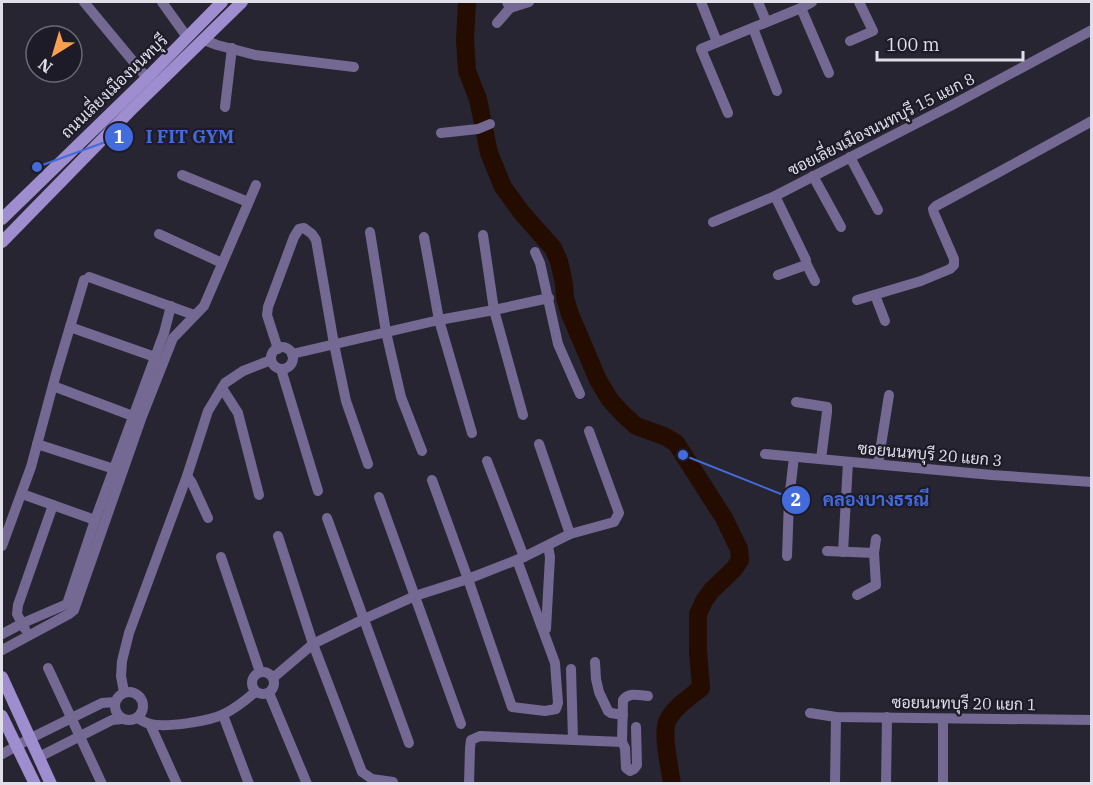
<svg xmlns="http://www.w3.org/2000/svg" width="1093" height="785" font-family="'IBM Plex Serif',Sarabun,serif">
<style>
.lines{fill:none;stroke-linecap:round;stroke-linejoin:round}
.river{stroke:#240d00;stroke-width:18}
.minor{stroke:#736993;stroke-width:10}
.secondary{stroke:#9e8ed0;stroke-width:12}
.labels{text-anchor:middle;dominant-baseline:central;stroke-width:4.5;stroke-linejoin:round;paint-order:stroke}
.street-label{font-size:16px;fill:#e0dee8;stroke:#1e1b29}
.leader{fill:none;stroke:#446bdb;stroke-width:2}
.callout-dot{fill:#446bdb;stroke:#1e1b29;stroke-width:2}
.mark-label{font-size:18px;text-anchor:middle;font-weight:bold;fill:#fff}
.callout-label{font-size:18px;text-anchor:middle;font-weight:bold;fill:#446bdb;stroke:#1e1b29;stroke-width:4.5;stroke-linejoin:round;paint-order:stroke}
</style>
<rect width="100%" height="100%" fill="#282533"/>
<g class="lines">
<!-- river -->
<path class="river" d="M 467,2 L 465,40 L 467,71 L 478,99 L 489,153 L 503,187 L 522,213 L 553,248 L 559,261 L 564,284 L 565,298 L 570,314 L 598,380 L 610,400 L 623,414 L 636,426 L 664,436 L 676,443 L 724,518 L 739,549 L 740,560 L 734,569 L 712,590 L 704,601 L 698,614 L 698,651 L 701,688 C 690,697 673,708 667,722 C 662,735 670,769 672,784"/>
<!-- minor -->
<g class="minor">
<polyline points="84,2 147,78"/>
<polyline points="162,2 187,37"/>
<polyline points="507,2 510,8 529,2"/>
<polyline points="701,2 717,42"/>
<polyline points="758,2 766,21"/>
<polyline points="801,8 829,73"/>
<polyline points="497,23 510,8"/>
<polyline points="753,28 777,91"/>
<polyline points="204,40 217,45 255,55 354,67"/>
<polyline points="850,41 873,31 859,2"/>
<polyline points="225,107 232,48"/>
<polyline points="728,113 701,49 801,8 812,2"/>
<polyline points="441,133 478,129 490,124"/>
<polyline points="850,157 878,210"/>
<polyline points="182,175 248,202"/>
<polyline points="813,176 841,227"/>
<polyline points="775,196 806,260 806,263 803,266 778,275"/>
<polyline points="713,222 775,196 954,104 1092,30"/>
<polyline points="370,232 386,332 401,397 422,451"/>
<polyline points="159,234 222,263"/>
<polyline points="483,235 494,310 523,415"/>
<polyline points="424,237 439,320 472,433"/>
<polyline points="535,252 540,263 558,344 580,394"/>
<polyline points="806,263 815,281"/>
<polyline points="89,277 194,315"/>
<polyline points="875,295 885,321"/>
<polyline points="857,300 921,281 950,269 954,265 954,259 934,213 933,209 936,206 1001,171 1092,121"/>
<polyline points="70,327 155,357"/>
<circle cx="282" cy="358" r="11"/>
<polyline points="278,349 267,315 268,307 294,237 299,229 304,228 312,234 316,240 334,344 346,401 368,464"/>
<polyline points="292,354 439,320 494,310 549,298"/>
<polyline points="281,369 318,491"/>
<polyline points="53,386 138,418"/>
<polyline points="222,388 238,413 259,495"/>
<polyline points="796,402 827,407 827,412 821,459"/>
<polyline points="37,444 114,469"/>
<polyline points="539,444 570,534"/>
<polyline points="765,454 992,475 1092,482"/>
<polyline points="487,461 524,557"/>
<polyline points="878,464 889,395"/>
<polyline points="187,476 192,483 208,518"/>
<polyline points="432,480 468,579 512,707 545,711 556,709 558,703 555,663 517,560"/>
<polyline points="22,494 95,520"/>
<polyline points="379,497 461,724"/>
<polyline points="327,518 409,743"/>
<polyline points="278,536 313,644 362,772 372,779 393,782"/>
<polyline points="2,546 31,467 56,374 84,280"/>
<polyline points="827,551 874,553 876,539"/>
<polyline points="843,552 848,462"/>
<polyline points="787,556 789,500 794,457"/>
<polyline points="221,557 260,672"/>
<polyline points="857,595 876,585 874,553"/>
<polyline points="25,629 17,614 18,605 53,505"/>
<polyline points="546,629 550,557 548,546"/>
<polyline points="2,634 23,623 67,604 95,520 164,333 171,306"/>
<polyline points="2,650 69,614 74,610 141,419 173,338 204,306 256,185"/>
<polyline points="595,662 596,679 599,692 608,711 611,713 623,715"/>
<polyline points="48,668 102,784"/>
<polyline points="571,669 573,740"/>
<circle cx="263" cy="683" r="11"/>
<polyline points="273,678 313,644 364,619 415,596 468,579 524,557 570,534 614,522 619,513 589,431"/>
<circle cx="129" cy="706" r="14"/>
<polyline points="124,692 121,676 122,661 129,633 187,476 208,411 225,383 243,371 271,360"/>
<polyline points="269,693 307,784"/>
<polyline points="810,713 836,717 1092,720"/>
<polyline points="223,715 249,784"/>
<path d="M 138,718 C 141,720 146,723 150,724 C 167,728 210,721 224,714 C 236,708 246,700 255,692"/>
<polyline points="150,724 177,784"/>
<path d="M 622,742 L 623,700 C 629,692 639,695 648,696"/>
<polyline points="2,754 31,738 102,703 115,702"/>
<polyline points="39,757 112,720 123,719"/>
<polyline points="469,784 470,748 471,740 480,736 622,742 625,748 626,768 630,771 634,769 637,765 636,727"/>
<polyline points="835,784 836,717"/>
<polyline points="886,784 887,717"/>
<polyline points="943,784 943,719"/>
</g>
<!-- secondary -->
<g class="secondary">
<polyline points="2,219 147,78 222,2"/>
<polyline points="2,242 130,111 242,2"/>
<polyline points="2,677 51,784"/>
<polyline points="2,716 35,784"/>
</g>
</g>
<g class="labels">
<!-- street labels -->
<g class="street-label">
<text transform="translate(114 86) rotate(-44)">ถนนเลี่ยงเมืองนนทบุรี</text>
<text transform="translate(881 124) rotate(-27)">ซอยเลี่ยงเมืองนนทบุรี 15 แยก 8</text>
<text transform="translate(930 454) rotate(5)">ซอยนนทบุรี 20 แยก 3</text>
<text transform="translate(964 703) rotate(1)">ซอยนนทบุรี 20 แยก 1</text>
</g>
</g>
<!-- callouts -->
<path class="leader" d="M37 167L119 137M683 455L796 500"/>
<g class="callout-dot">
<circle cx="37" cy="167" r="6"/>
<circle cx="683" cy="455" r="6"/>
<circle cx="119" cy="137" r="15"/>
<circle cx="796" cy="500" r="15"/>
</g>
<g class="mark-label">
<text x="119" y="143">1</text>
<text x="796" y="506">2</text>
</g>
<g class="callout-label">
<text x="190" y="143">I FIT GYM</text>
<text x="876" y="506">คลองบางธรณี</text>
</g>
<!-- border -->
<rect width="1093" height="785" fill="none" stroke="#e0dee8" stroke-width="6"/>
<!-- north arrow -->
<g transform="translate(54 54) rotate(217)"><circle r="28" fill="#1e1b29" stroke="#6c6975" stroke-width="1.5"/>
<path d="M0-4.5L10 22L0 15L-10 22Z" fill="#fa9f4f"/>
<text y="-9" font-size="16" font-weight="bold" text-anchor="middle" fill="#e0dee8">N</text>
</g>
<!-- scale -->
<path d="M877 51v9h146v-9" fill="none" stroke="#e0dee8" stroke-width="3"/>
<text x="886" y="51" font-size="18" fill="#e0dee8" stroke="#1e1b29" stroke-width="4.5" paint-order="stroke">100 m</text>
</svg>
